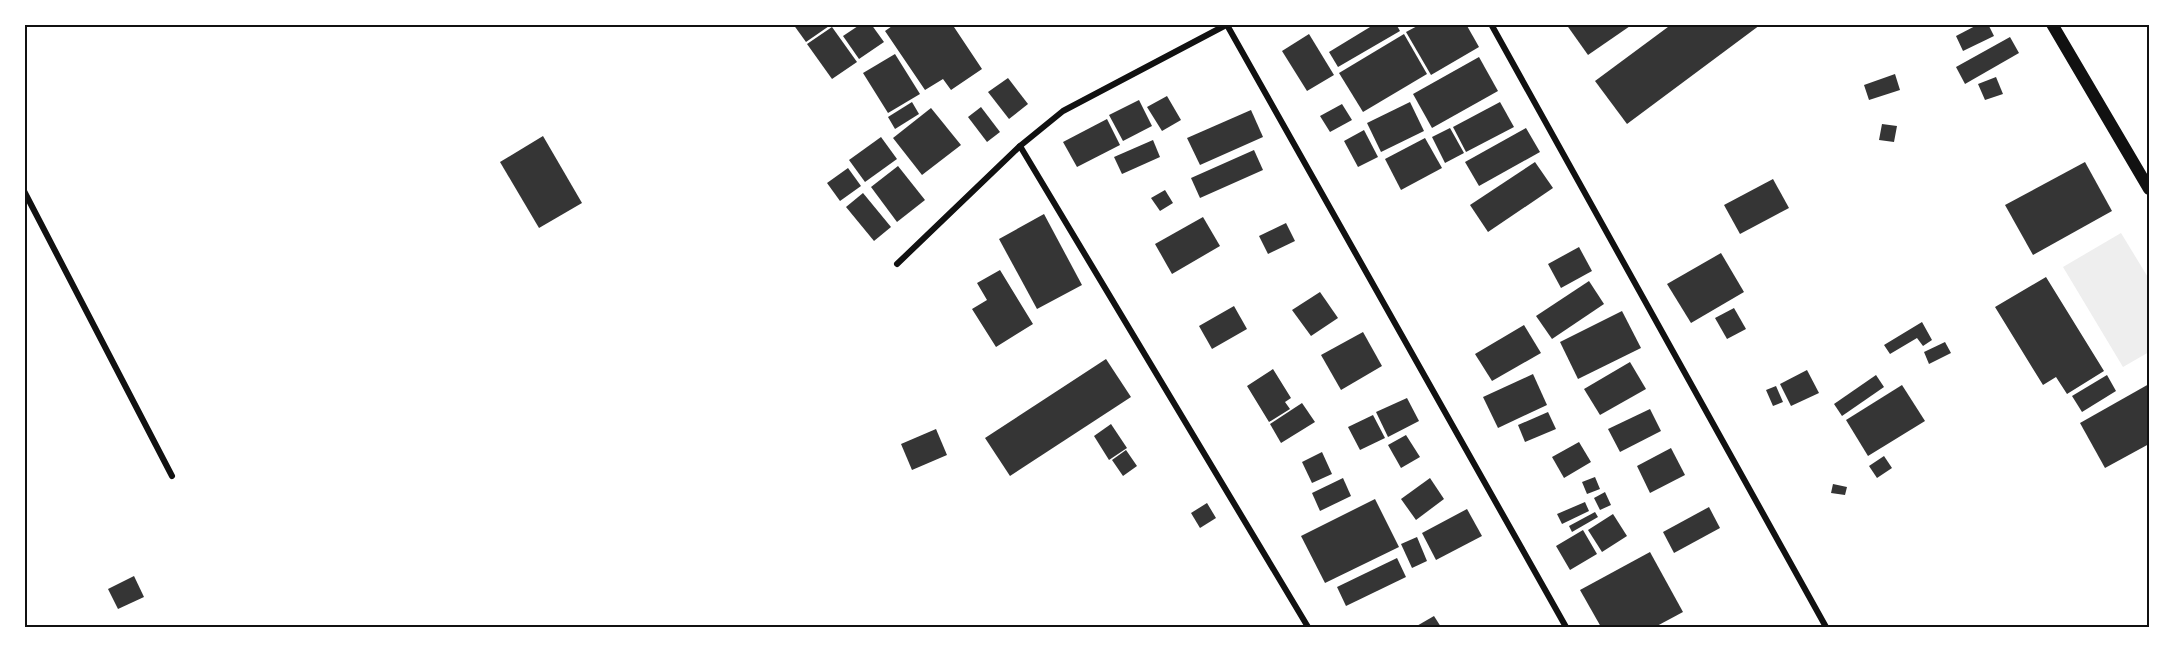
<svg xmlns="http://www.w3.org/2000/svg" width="2173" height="651" font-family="'Space Grotesk',sans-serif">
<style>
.green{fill:#eee}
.building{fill:#353535}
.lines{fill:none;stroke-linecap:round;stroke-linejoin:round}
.minor{stroke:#111;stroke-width:6}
.secondary{stroke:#111;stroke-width:12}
.neatline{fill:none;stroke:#111;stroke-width:2}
</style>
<rect width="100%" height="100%" fill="#fff"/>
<!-- green -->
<polygon class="green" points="2121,233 2149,279 2149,352 2123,367 2063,267"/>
<!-- building -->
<g class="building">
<polygon points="793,24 832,24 806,42"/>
<polygon points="861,24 871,24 884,42 859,59 843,36"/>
<polygon points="895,24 952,24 982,69 951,90 943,79 925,90 885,31"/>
<polygon points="1375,24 1396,24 1400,31 1338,67 1329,52"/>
<polygon points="1421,24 1466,24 1479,47 1431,75 1406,32"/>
<polygon points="1566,24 1633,24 1588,55"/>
<polygon points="1672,24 1760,25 1627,124 1595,81"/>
<polygon points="1979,24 1988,24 1994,36 1963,51 1956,36"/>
<polygon points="832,27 857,62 832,79 807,44"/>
<polygon points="1309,34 1334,75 1307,91 1282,51"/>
<polygon points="1404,34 1427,74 1363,112 1339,73"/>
<polygon points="2010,37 2019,53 1965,84 1956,67"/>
<polygon points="895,54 920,94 888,113 863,73"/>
<polygon points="1479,57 1498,91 1432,128 1413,94"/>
<polygon points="1895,74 1900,90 1869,100 1864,85"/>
<polygon points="1996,77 2003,94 1985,100 1978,84"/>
<polygon points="1008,78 1028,104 1009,119 988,92"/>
<polygon points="1167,96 1181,120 1162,131 1147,107"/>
<polygon points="1139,100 1152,126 1123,141 1109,115"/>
<polygon points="912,102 919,114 895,129 888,117"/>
<polygon points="1410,102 1424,131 1381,152 1367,123"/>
<polygon points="1500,102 1514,127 1466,152 1453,127"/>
<polygon points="1342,104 1352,120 1330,132 1320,116"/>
<polygon points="981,107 1000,132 987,142 968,117"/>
<polygon points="931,108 961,145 922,175 893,138"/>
<polygon points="1251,110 1263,137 1200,165 1187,138"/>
<polygon points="1107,119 1120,145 1077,167 1063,142"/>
<polygon points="1882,124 1897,126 1894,142 1879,140"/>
<polygon points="1450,128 1464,153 1445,163 1432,137"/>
<polygon points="1526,128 1540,152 1479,186 1465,162"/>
<polygon points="1364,130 1378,157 1358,167 1344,141"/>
<polygon points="543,136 582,203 539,228 500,162"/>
<polygon points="881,137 897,159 865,182 849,160"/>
<polygon points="1425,138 1442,168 1401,190 1385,159"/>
<polygon points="1153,140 1160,157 1122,174 1114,157"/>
<polygon points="1254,150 1263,170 1200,198 1191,178"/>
<polygon points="1535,162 1553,188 1488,232 1470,205"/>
<polygon points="2085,162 2112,211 2033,255 2005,205"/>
<polygon points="898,166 925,200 897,222 871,187"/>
<polygon points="848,168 861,186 840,201 827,183"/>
<polygon points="1773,179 1789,208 1740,234 1724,205"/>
<polygon points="1165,190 1173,203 1160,211 1151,198"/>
<polygon points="863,193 891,227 874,241 846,207"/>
<polygon points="1044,214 1082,285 1037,309 999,239"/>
<polygon points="1203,217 1220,246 1172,274 1155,244"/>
<polygon points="1286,223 1295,241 1268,254 1259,236"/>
<polygon points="1579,247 1592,271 1561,288 1548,264"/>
<polygon points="1721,253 1744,292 1691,323 1667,284"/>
<polygon points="1000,270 1033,324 996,347 972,309 987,300 977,283"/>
<polygon points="2046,277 2104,371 2067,394 2056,377 2043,385 1995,307"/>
<polygon points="1589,281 1604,304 1552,339 1536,316"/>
<polygon points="1320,292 1338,318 1311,336 1292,310"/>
<polygon points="1234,306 1247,329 1212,349 1199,326"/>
<polygon points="1734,308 1746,329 1727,339 1715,318"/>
<polygon points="1622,311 1641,348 1578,379 1560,342"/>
<polygon points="1922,322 1932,340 1923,346 1917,338 1890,354 1884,345"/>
<polygon points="1524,325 1541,353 1492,381 1475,354"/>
<polygon points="1363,332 1382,366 1341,390 1321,355"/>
<polygon points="1945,342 1951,353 1929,364 1924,352"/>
<polygon points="1106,359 1131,397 1010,476 985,438"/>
<polygon points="1630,362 1646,389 1600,415 1584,389"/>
<polygon points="1273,369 1291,398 1285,402 1290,409 1269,422 1247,386"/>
<polygon points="1807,370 1819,393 1791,406 1780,384"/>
<polygon points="1533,374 1547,405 1498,428 1483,397"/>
<polygon points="1876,375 1884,387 1842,416 1834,404"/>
<polygon points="2107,375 2116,391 2082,412 2072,396"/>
<polygon points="2149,384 2149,444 2105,468 2080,423"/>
<polygon points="1902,385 1925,421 1868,456 1846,420"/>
<polygon points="1776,386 1783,402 1773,406 1766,390"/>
<polygon points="1407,398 1419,421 1388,437 1376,412"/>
<polygon points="1302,403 1315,422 1281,443 1270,424"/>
<polygon points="1650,409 1661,431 1620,452 1608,429"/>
<polygon points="1548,412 1556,429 1525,442 1518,425"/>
<polygon points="1373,415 1385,438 1360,450 1348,427"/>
<polygon points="1111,424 1127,448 1109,460 1094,436"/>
<polygon points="936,429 947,455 912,470 901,444"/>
<polygon points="1406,435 1420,457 1401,468 1388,445"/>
<polygon points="1579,442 1591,462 1564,478 1552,457"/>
<polygon points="1671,448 1685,475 1650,493 1637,466"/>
<polygon points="1126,450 1137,466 1123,476 1112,460"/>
<polygon points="1322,452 1332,474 1312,483 1302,462"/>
<polygon points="1884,456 1892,468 1877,478 1869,466"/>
<polygon points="1595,477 1600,489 1587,494 1582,482"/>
<polygon points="1343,478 1351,496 1320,511 1312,493"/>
<polygon points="1430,478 1444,499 1416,520 1401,499"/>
<polygon points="1833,484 1847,487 1845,495 1831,493"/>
<polygon points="1605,492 1611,505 1600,510 1594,498"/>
<polygon points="1375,499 1399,547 1325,583 1301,536"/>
<polygon points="1585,502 1589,511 1562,524 1557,514"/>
<polygon points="1207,503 1216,518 1200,528 1191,513"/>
<polygon points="1709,507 1720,528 1674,553 1663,532"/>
<polygon points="1467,509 1482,536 1436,560 1422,533"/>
<polygon points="1595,512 1598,517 1572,532 1569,526"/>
<polygon points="1613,514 1627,536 1602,552 1588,530"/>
<polygon points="1583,530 1597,554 1570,570 1556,546"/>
<polygon points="1417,537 1427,561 1412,568 1401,544"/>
<polygon points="1650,552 1683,612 1655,627 1601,627 1580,590"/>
<polygon points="1397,558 1406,577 1346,606 1337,587"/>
<polygon points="134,576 144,597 118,609 108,589"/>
<polygon points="1434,616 1441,627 1415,627"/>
</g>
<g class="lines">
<!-- minor -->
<g class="minor">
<polyline points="1491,24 1826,627"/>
<polyline points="1227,25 1566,627"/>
<polyline points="1020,146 1308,627"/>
<polyline points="24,191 172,476"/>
<polyline points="897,264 1020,146 1063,111 1228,24"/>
</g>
<!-- secondary -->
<polyline class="secondary" points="2052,24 2149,189"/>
</g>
<!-- border -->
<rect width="2173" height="651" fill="none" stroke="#ffffff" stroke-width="51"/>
<rect x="26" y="26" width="2122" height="600" class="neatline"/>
</svg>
